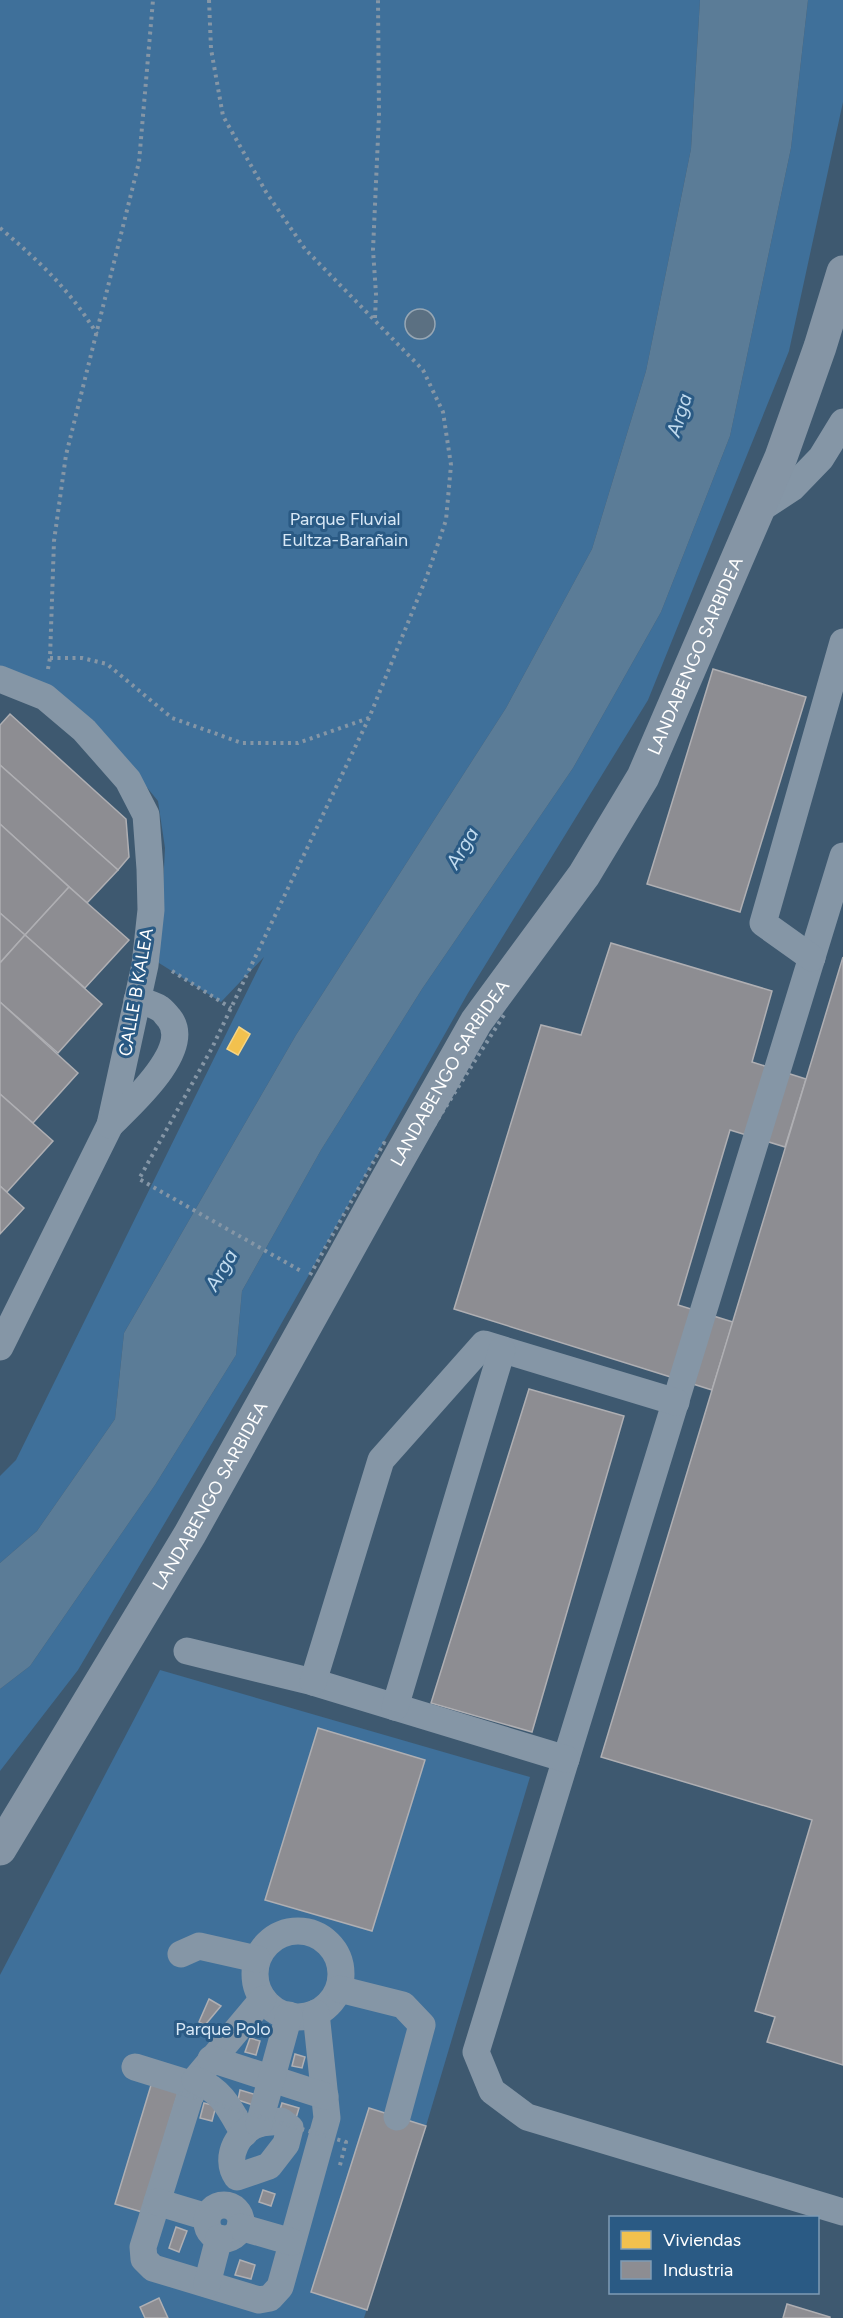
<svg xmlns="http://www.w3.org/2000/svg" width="843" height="2318" font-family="Figtree,sans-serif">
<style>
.green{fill:#3f709a}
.water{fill:#5b7c97}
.homes{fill:#f2c14e;stroke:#f6d483;stroke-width:1.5}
.industry{fill:#8d8d92;stroke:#afafb3;stroke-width:1.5}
.building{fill:#5b7082;stroke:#98a7b4;stroke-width:1.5}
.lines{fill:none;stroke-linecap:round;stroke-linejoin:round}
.path{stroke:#8596a6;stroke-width:4;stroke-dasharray:3 4.5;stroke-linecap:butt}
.minor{stroke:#8596a6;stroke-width:27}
.highway{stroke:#8595a5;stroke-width:33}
.path-bridge{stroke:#8596a6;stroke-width:4;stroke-dasharray:3 4.5;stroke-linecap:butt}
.labels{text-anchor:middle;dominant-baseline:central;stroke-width:6;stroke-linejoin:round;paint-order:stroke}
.park-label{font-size:18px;fill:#d8e8f6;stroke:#2a5a84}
.street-label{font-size:18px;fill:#fff;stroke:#2a5a84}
.water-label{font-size:20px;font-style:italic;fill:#c0daee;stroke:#2a5a84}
</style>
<rect width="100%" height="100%" fill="#3e5970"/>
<!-- green -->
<g class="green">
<polygon points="0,0 700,0 691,149 646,371 592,549 506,708 296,1035 124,1333 115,1419 37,1531 0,1563 0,1476 16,1460 264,957 221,1002 159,963 165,848 158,801 97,726 0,679"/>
<polygon points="808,0 843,0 843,102 789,351 648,700 468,993 254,1372 78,1670 0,1771 0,1689 30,1666 155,1485 236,1355 242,1291 321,1150 422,989 573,768 661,612 730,436 791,148"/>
<polygon points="160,1670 530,1777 426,2126 364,2318 0,2318 0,1975"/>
</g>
<!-- water -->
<polygon class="water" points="700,0 808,0 791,148 730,436 661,612 573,768 422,989 321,1150 242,1291 236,1355 155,1485 30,1666 0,1689 0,1563 37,1531 115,1419 124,1333 296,1035 506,708 592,549 646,371 691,149"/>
<!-- homes -->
<polygon class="homes" points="239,1027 250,1034 238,1055 227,1049"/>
<!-- industry -->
<g class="industry">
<polygon points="713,669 806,697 740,912 647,884"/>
<polygon points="10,714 126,819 129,857 118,870 0,765 0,725"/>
<polygon points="0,765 118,870 87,903 0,824"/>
<polygon points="0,824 69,887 25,935 0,913"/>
<polygon points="69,887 129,940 85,988 25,935"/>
<polygon points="0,913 25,935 0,963"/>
<polygon points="25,935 102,1004 58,1053 0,1002 0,963"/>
<polygon points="611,943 772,991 752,1062 806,1079 785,1147 730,1130 678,1305 733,1322 712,1390 454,1309 541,1025 581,1035"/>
<polygon points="843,957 843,2065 767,2042 775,2017 755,2011 812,1820 601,1757"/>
<polygon points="0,1002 78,1073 33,1123 0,1094"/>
<polygon points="0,1094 53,1141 7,1192 0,1186"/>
<polygon points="0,1186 24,1208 0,1234"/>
<polygon points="529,1389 624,1416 532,1732 431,1703"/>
<polygon points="318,1728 425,1760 372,1931 265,1900"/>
<polygon points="209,1999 221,2006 205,2025 199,2022"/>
<polygon points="250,2038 260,2041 256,2055 245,2052"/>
<polygon points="295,2054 305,2057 302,2068 292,2066"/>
<polygon points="152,2082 179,2090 142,2212 115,2204"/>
<polygon points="240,2090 257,2095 253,2105 238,2100"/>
<polygon points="204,2103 216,2106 212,2121 200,2118"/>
<polygon points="282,2103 299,2108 296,2118 279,2113"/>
<polygon points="369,2108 426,2126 367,2310 311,2292"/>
<polygon points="263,2190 275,2194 271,2206 259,2202"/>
<polygon points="176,2227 187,2231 179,2252 169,2248"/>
<polygon points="240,2260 255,2265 251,2279 235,2275"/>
<polygon points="159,2298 168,2318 145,2318 140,2307"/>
<polygon points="787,2304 830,2317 830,2318 783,2318"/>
</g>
<!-- building -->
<circle class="building" cx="420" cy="324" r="15"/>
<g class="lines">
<!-- path -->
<g class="path">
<polyline points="209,0 211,49 223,116 266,192 305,249 423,370 443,412 451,465 446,520 427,576 369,718 212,1048 139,1179 301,1271"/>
<path d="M 0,228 C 39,261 70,290 97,334"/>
<polyline points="375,318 376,294 373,250 379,115 378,0"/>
<polyline points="50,658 82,658 107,664 172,718 242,743 298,743 369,718"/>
<polyline points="48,669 50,658 54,541 66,455 139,162 153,0"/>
<polyline points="172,971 231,1008"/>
</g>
<!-- minor -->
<g class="minor">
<polyline points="760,509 792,488 821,458 843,422"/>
<polyline points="0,679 45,697 84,730 128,780 146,815 150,869 151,910 145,965 110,1125 0,1347"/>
<polyline points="843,856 476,2052 492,2091 527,2117 843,2212"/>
<polyline points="812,958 763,923 843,642"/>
<path d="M 110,1125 C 130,1105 194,1049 169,1018 C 166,1015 163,1010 159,1008 C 153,1004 144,1002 137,1000"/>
<polyline points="187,1651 313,1682 566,1759"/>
<polyline points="313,1682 381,1460 484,1344 676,1402"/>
<polyline points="395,1707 502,1350"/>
<circle cx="298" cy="1974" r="43"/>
<polyline points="181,1954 199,1946 257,1959"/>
<polyline points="339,1989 403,2005 422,2025 397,2117"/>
<polyline points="263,1999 195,2080 143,2247 144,2259 153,2268 259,2300 270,2298 280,2287 327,2118 316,2013"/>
<polyline points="211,2059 325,2096"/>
<polyline points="135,2067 193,2085"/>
<path d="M 195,2080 C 222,2090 230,2109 244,2134"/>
<path d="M 281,2121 L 290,2128 L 286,2144 L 269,2166 L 237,2177 C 223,2157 239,2129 261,2123 C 267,2122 274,2122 281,2121 Z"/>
<polyline points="259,2124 289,2015"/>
<polyline points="157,2202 207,2217"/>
<circle cx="224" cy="2222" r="17"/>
<polyline points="240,2227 292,2242"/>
<polyline points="207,2284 219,2238"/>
</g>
<!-- highway -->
<path class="highway" id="s1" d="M 0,1849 L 190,1534 L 385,1183 L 476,1022 L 584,875 L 643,777 L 781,457 L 820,347 L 843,272"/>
<!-- path-bridge -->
<g class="path-bridge">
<polyline points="310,1275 384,1143 412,1160 504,1015"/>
<polyline points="179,2093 346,2142 339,2169"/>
</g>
</g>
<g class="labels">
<!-- park labels -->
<g class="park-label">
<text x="345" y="519">Parque Fluvial<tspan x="345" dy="21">Eultza-Barañain</tspan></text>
<text x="223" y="2029">Parque Polo</text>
</g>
<!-- street labels -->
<g class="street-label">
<text stroke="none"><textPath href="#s1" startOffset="1383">LANDABENGO SARBIDEA</textPath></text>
<text transform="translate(136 992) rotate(-80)">CALLE B KALEA</text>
<text stroke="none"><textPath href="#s1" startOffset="897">LANDABENGO SARBIDEA</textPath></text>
<text stroke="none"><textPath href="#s1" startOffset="411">LANDABENGO SARBIDEA</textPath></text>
</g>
<!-- water labels -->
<g class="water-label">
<text transform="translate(679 415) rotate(-73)">Arga</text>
<text transform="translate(462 848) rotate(-60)">Arga</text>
<text transform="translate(221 1270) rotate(-60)">Arga</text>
</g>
</g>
<!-- legend -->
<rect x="609" y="2216" width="210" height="78" fill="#2a5a84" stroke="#7f9cb5" stroke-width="1.5"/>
<rect x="621" y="2231" width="30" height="18" fill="#f2c14e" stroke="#7f9cb5" stroke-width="1.5"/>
<text x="663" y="2246" font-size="18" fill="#ffffff">Viviendas</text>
<rect x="621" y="2261" width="30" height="18" fill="#8d8d92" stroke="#7f9cb5" stroke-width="1.5"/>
<text x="663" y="2276" font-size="18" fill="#ffffff">Industria</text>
</svg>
